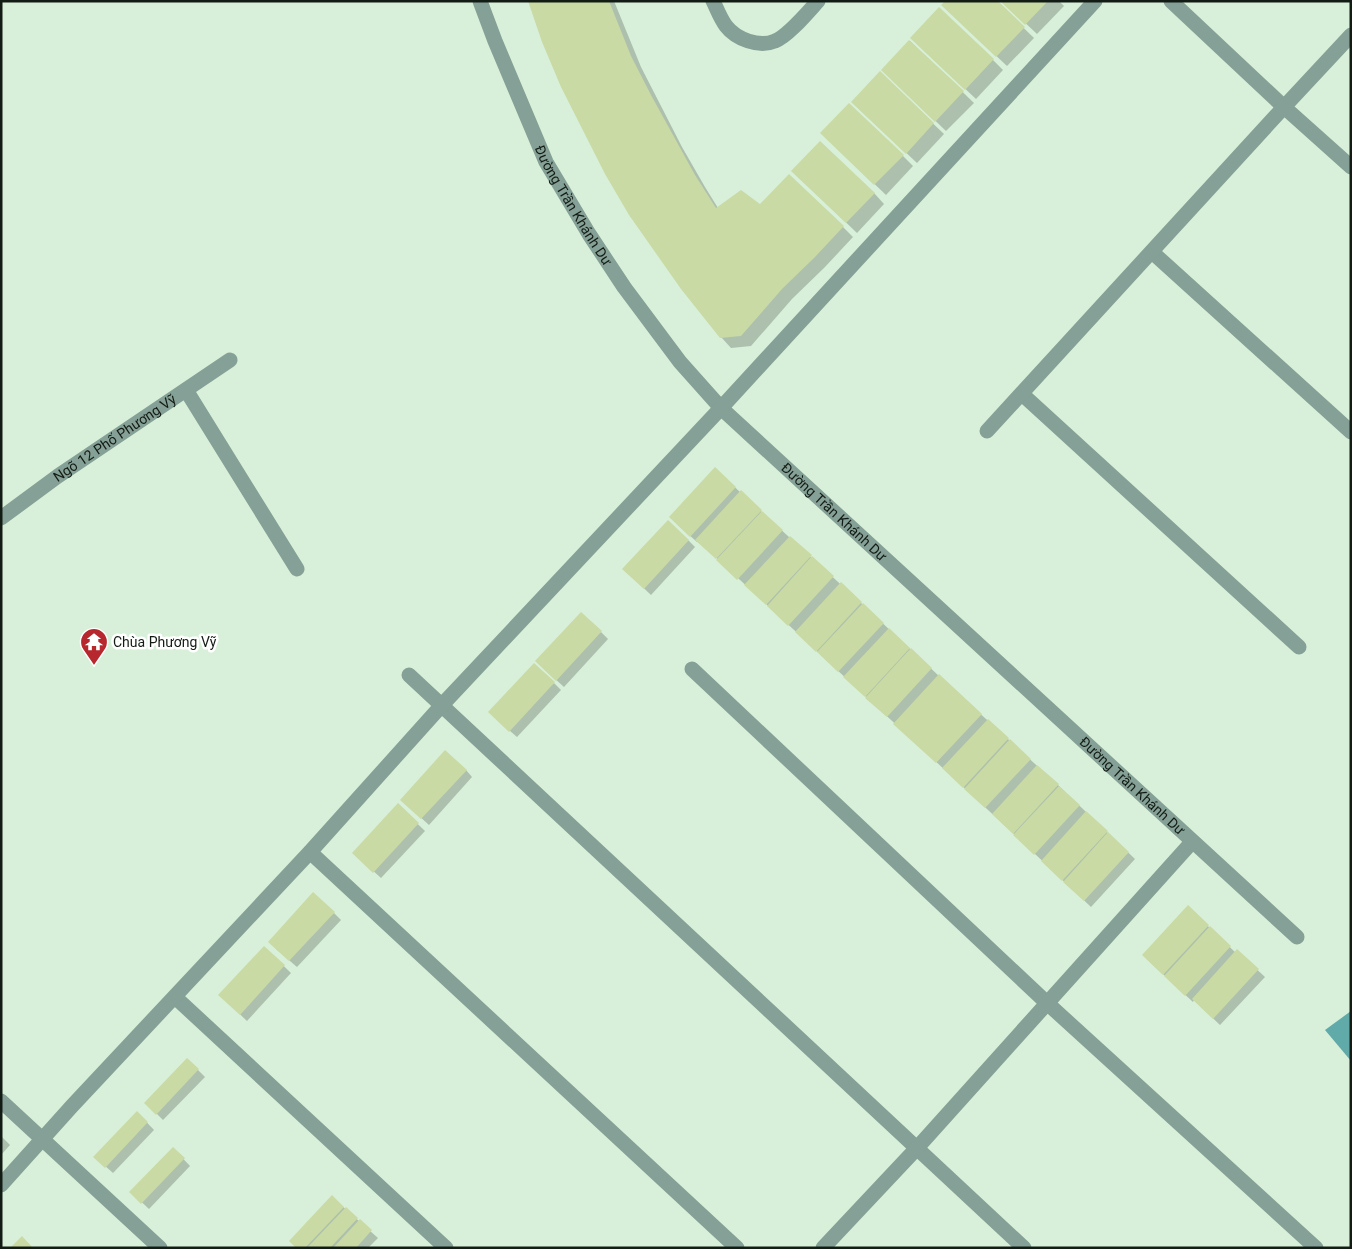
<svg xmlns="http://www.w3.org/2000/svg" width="1352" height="1249" font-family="Roboto,sans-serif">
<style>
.water{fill:#61aaaa}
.shadow{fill:#0003}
.building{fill:#c9daa4}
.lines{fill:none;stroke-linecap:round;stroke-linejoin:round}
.street{stroke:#85a096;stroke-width:15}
.labels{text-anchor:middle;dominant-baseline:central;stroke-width:5;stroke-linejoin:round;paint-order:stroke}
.street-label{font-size:14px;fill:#131c14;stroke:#fff}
.poi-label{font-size:14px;fill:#131c14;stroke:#fff;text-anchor:start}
</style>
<rect width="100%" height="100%" fill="#d8f0d9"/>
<!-- water -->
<polygon class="water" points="1351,1011 1351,1061 1325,1030"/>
<!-- shadow -->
<g class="shadow">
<polygon points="529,1 614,1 641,67 682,147 705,187 718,208 760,206 843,227 853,237 825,267 792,299 751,346 731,348 721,337"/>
<polygon points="996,1 1034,38 1007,66 953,15"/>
<polygon points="1002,1 1059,1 1064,6 1037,34"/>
<polygon points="910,41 974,103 946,131 893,80"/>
<polygon points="922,48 993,60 1003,70 976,99"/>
<polygon points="880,73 944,134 917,163 863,112"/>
<polygon points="832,143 903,156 913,166 886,195"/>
<polygon points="803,181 874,193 884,204 857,233"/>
<polygon points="715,469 861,603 939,676 1058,785 1135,859 1091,907 1015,835 698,541 697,542 677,524"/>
<polygon points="688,540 695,547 651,595 631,576"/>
<polygon points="601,632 608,639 564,687 543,668"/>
<polygon points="554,683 561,690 517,737 496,719"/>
<polygon points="466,770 472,777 429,825 408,806"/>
<polygon points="398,805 425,831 381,878 360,859"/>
<polygon points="1188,907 1236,953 1237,951 1265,977 1220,1025 1194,1000 1193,1002 1150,962"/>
<polygon points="334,913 341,920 297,967 276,949"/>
<polygon points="264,947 291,973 247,1021 227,1002"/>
<polygon points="187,1059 205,1077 163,1120 146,1103"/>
<polygon points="137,1112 154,1130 113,1173 95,1157"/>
<polygon points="1,1136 10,1145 1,1155"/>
<polygon points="173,1148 190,1166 149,1209 131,1192"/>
<polygon points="332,1197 378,1238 368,1248 298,1248"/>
</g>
<!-- building -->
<g class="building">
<polygon points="528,1 609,1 631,56 651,95 695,175 716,208 741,190 760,204 789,174 844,226 815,257 782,289 741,336 720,338 681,289 629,215 605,174 561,87 542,42"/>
<polygon points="945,1 998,1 1025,27 996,57 941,5"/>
<polygon points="1000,1 1048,1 1025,25"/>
<polygon points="939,7 994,59 965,90 910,38"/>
<polygon points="909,40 964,91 935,122 881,70"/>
<polygon points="880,71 934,123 906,154 851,102"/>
<polygon points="849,103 904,155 874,185 820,133"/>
<polygon points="820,141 875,193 846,223 791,171"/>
<polygon points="715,467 736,487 690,537 669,517"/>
<polygon points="741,490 762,510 716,559 695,540"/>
<polygon points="762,511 783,530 737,580 716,560"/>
<polygon points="668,520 689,540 644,589 622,569"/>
<polygon points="790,536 812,555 766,605 744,585"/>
<polygon points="812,556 834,576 788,626 767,606"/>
<polygon points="841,582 862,602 816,652 795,632"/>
<polygon points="863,603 884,623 838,672 817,652"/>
<polygon points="581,612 602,631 556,681 535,661"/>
<polygon points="889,628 910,648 865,697 843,677"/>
<polygon points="911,648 932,668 887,717 865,698"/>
<polygon points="534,663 555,682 509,732 488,712"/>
<polygon points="939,674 982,714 936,763 893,724"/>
<polygon points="988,719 1009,738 963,788 942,768"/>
<polygon points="1010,739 1031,759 985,808 964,789"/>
<polygon points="445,750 467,770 421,819 400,800"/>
<polygon points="1037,765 1059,784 1013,834 992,814"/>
<polygon points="1059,786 1080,805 1034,855 1013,835"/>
<polygon points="398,803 419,823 373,873 352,853"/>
<polygon points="1086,811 1108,831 1062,881 1041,861"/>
<polygon points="1108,832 1129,852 1084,901 1063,882"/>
<polygon points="313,892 335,912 289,961 268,942"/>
<polygon points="1188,905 1209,925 1163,975 1142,955"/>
<polygon points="1210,926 1231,946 1185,996 1164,976"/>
<polygon points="264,946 285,965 240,1015 218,995"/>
<polygon points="1237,949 1259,969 1213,1019 1192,999"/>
<polygon points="187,1058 199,1069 156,1115 144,1103"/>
<polygon points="137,1111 148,1122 105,1168 93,1157"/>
<polygon points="173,1147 185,1158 141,1204 129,1192"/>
<polygon points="332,1195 344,1207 305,1248 296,1248 289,1241"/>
<polygon points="346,1207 358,1218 330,1248 307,1248"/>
<polygon points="360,1219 372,1230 356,1248 333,1248"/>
<polygon points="22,1236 33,1248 10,1248"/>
</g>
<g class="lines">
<!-- street -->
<g class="street">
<path id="s1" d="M 480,1 L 495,41 L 546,162 L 589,234 L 624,287 L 680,362 L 721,408 L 1297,937"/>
<path d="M 713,1 C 717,9 720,18 726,26 C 736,39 759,48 775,41 C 788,36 808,12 818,1"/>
<polyline points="1171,1 1284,107 1351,167"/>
<polyline points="1152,252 1351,432"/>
<polyline points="186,390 297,569"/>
<polyline points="1022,394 1299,647"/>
<polyline points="987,431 1284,107 1351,35"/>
<path id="s2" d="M 1,518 L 58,476 L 230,360"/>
<polyline points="692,669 1047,1003 1316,1248"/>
<polyline points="409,675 1024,1248"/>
<polyline points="310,852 737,1248"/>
<polyline points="175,997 446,1248"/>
<polyline points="1,1101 160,1248"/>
<polyline points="1,1185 72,1106 310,852 442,705 721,408 1095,1"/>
<polyline points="823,1248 917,1148 1192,842"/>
</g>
</g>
<!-- icons -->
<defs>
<symbol id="temple-pin" viewBox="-11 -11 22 30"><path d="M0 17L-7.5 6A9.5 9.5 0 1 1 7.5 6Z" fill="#b7272e" stroke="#fff"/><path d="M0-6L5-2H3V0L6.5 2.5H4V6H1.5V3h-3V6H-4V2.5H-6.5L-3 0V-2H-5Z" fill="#fff"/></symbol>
</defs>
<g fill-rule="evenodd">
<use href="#temple-pin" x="78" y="626" width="32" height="43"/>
</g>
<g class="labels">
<!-- street labels -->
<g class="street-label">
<text stroke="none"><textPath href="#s1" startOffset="225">Đường Trần Khánh Dư</textPath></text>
<text stroke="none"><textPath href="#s2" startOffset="139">Ngõ 12 Phố Phương Vỹ</textPath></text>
<text stroke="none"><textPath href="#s1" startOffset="630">Đường Trần Khánh Dư</textPath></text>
<text stroke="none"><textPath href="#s1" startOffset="1035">Đường Trần Khánh Dư</textPath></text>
</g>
<!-- poi labels -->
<g class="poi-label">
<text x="113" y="642">Chùa Phương Vỹ</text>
</g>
</g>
<!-- border -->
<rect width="1352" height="1249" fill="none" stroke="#131c14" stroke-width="5"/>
</svg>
